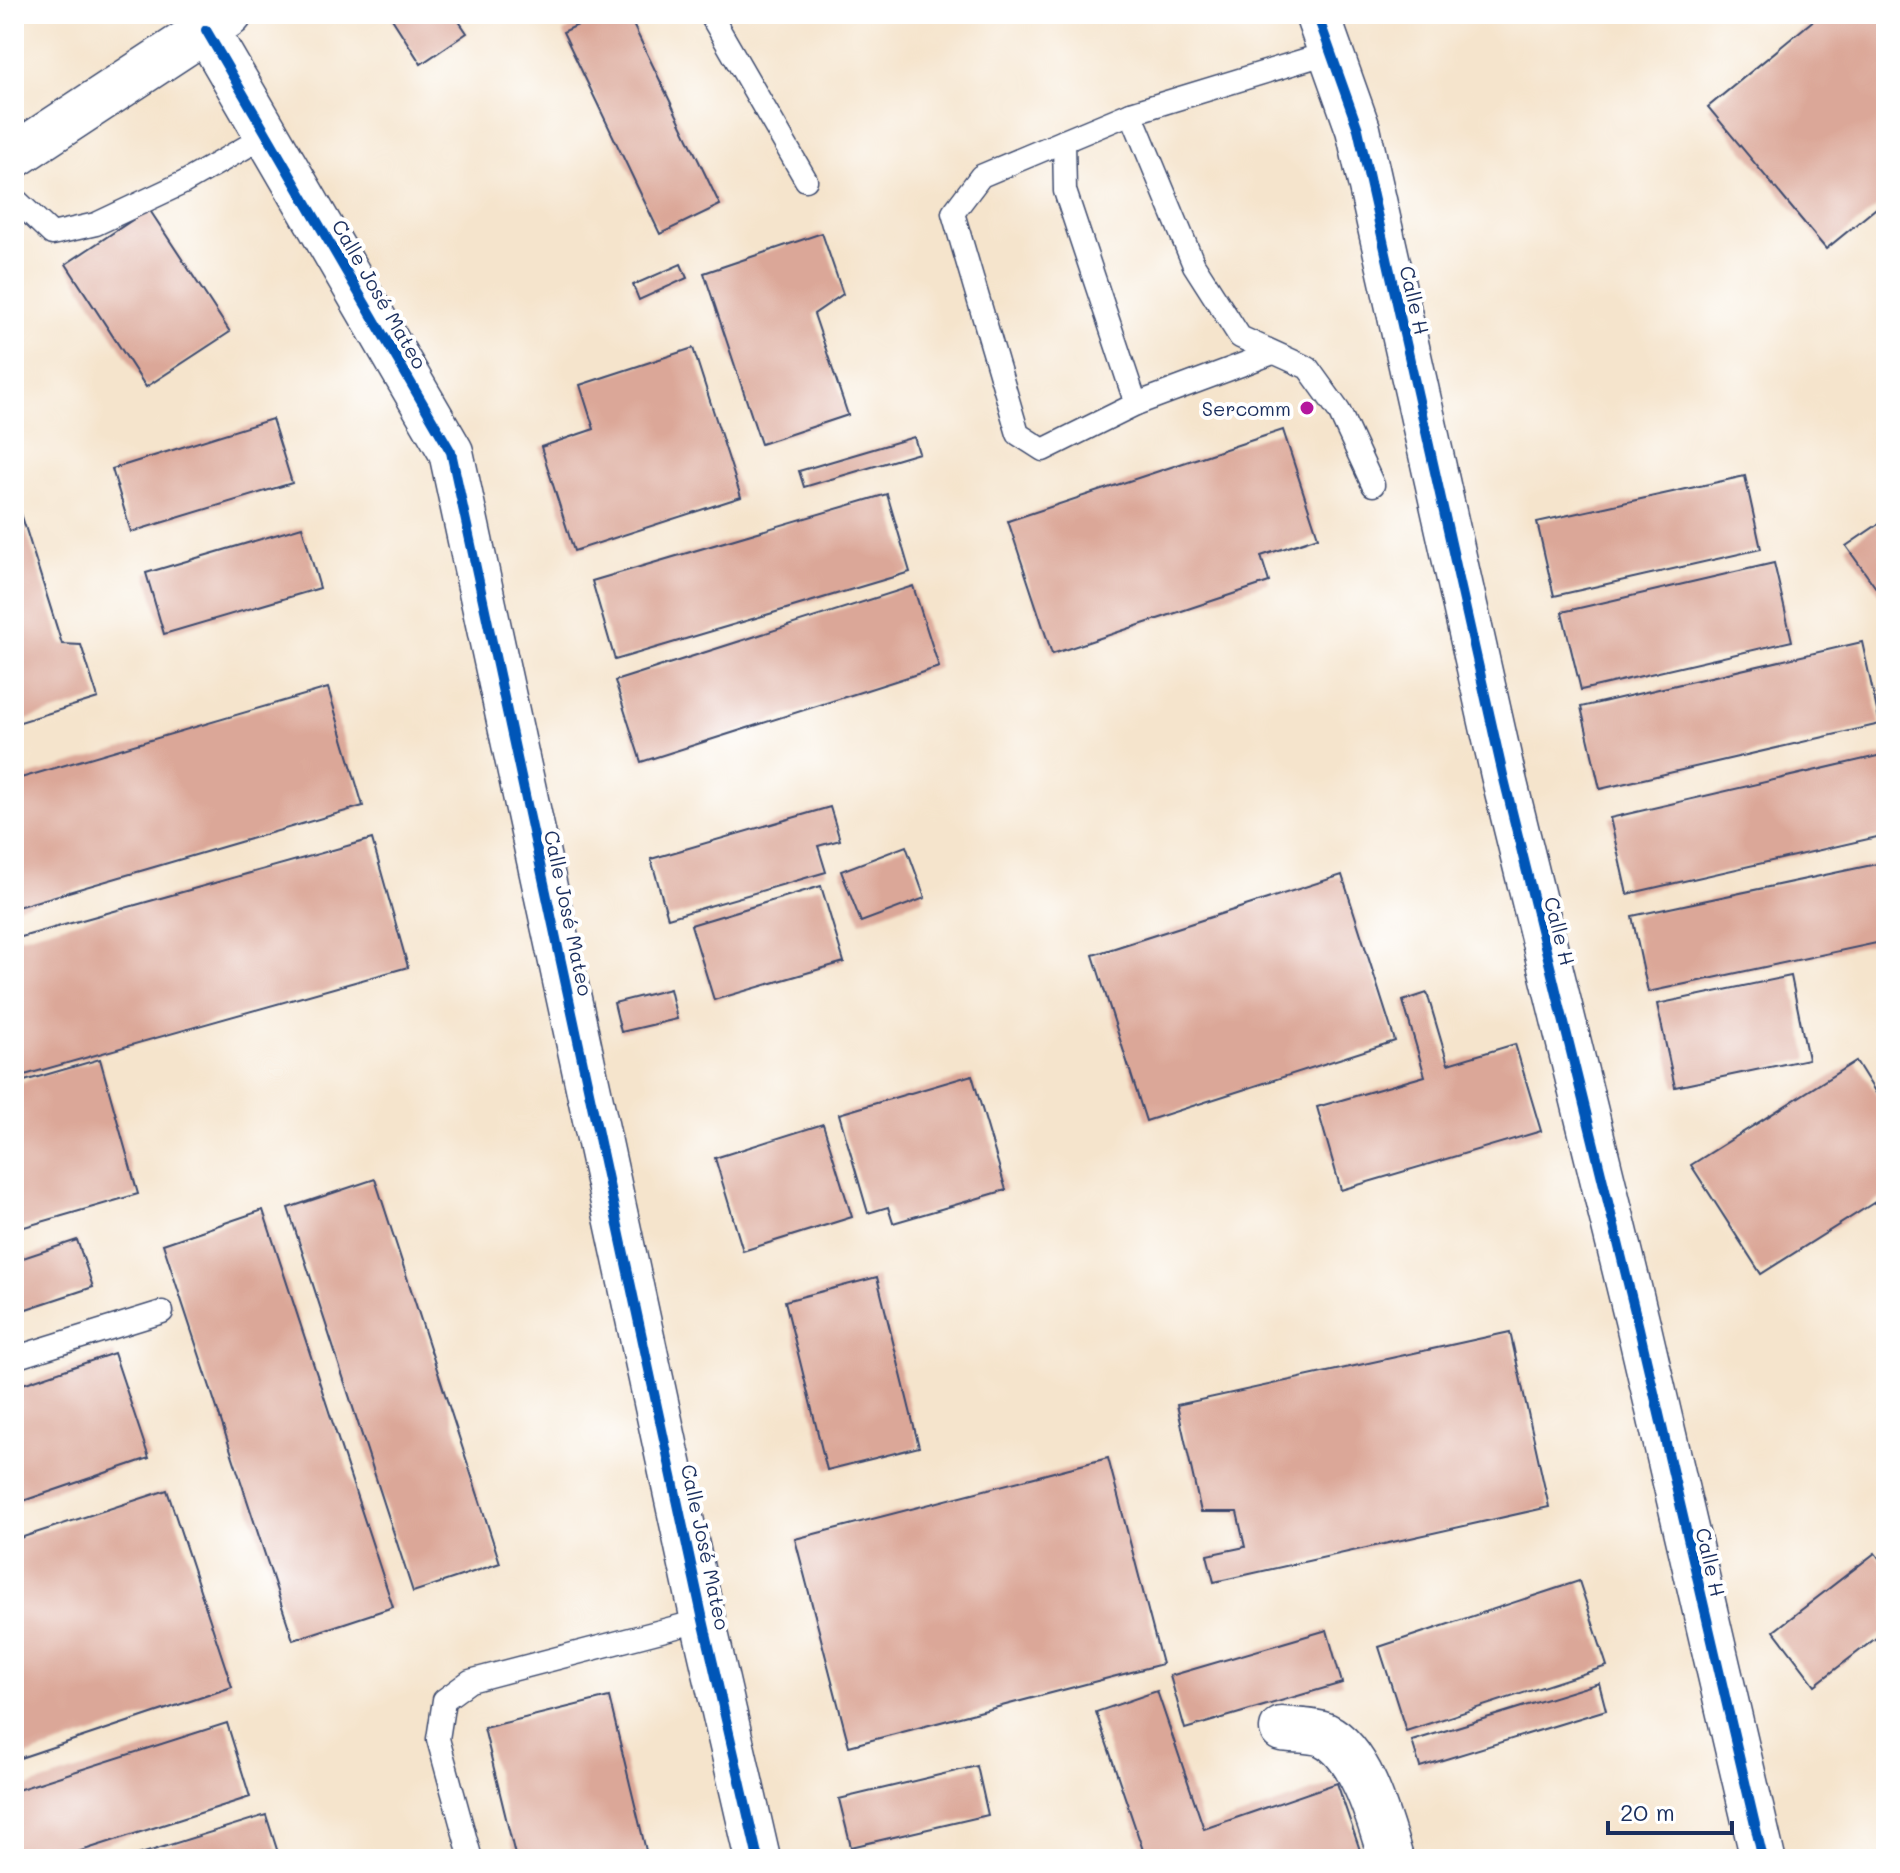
<svg xmlns="http://www.w3.org/2000/svg" width="1900" height="1873" font-family="Mali,sans-serif">
<style>
.building{fill:#dba798}
.lines{fill:none;stroke-linecap:round;stroke-linejoin:round}
.lane-casing{stroke:#3c4a6e;stroke-width:25}
.street-casing{stroke:#3c4a6e;stroke-width:47}
.lane{stroke:#fff;stroke-width:22}
.street{stroke:#fff;stroke-width:44}
.cycleway-casing{stroke:#fff;stroke-width:15}
.cycleway{stroke:#0057b8;stroke-width:10}
.poi-dot{fill:#b5179e;stroke:#fff;stroke-width:3}
.labels{text-anchor:middle;dominant-baseline:central;stroke-width:8;stroke-linejoin:round;paint-order:stroke}
.street-label{font-size:20px;fill:#1b2f5e;stroke:#fff}
.poi-label{font-size:20px;fill:#1b2f5e;stroke:#fff;text-anchor:end}
</style>
<rect width="100%" height="100%" fill="#fff"/>
<filter id="ink" filterUnits="userSpaceOnUse"><feTurbulence type="fractalNoise" baseFrequency=".0125" numOctaves="2"/><feDisplacementMap in="SourceGraphic" scale="16" xChannelSelector="R" yChannelSelector="G"/><feConvolveMatrix kernelMatrix="1 2 1 2 8 2 1 2 1" color-interpolation-filters="sRGB"/></filter>
<filter id="wash" filterUnits="userSpaceOnUse"><feTurbulence type="fractalNoise" baseFrequency=".006" numOctaves="4" result="noise"/><feDisplacementMap in="SourceGraphic" scale="32" xChannelSelector="R" yChannelSelector="G"/><feGaussianBlur stdDeviation="1.8" result="paint"/><feColorMatrix in="noise" values="0 0 0 0 0 0 0 0 0 0 0 0 0 0 0 0 0 1.4 0 .05"/><feComposite in="paint" operator="in"/></filter>
<g filter="url(#wash)">
<rect width="100%" height="100%" fill="#f5e4cc"/>
<g id="blocks">
<!-- building -->
<g class="building">
<polygon points="389,14 454,14 467,33 421,64"/>
<polygon points="601,14 628,14 720,205 660,234 563,32"/>
<polygon points="1821,14 1886,14 1886,200 1826,249 1708,107"/>
<polygon points="149,209 230,332 146,387 66,264"/>
<polygon points="822,233 843,294 814,314 848,415 761,444 704,273"/>
<polygon points="681,264 687,278 639,300 633,285"/>
<polygon points="693,348 741,497 574,551 541,447 594,429 580,385"/>
<polygon points="272,419 292,483 131,532 112,469"/>
<polygon points="1283,430 1318,537 1261,556 1269,582 1052,654 1008,521"/>
<polygon points="914,437 919,453 804,487 799,471"/>
<polygon points="1745,476 1761,549 1554,596 1537,522"/>
<polygon points="14,491 62,644 81,645 98,698 14,724"/>
<polygon points="887,494 910,572 615,660 592,581"/>
<polygon points="1886,519 1886,602 1846,546"/>
<polygon points="302,527 320,588 164,634 146,573"/>
<polygon points="1774,563 1792,641 1581,690 1562,612"/>
<polygon points="913,586 939,667 641,762 615,681"/>
<polygon points="1862,642 1880,724 1600,789 1581,707"/>
<polygon points="328,688 363,806 14,908 14,780"/>
<polygon points="1886,754 1886,835 1627,894 1610,818"/>
<polygon points="830,807 840,840 818,846 826,872 668,918 651,859"/>
<polygon points="372,839 408,967 14,1078 14,939"/>
<polygon points="906,846 925,898 861,922 841,871"/>
<polygon points="1886,862 1886,941 1648,992 1632,916"/>
<polygon points="1342,875 1395,1041 1146,1121 1093,955"/>
<polygon points="821,886 844,962 714,1000 691,925"/>
<polygon points="1791,976 1808,1059 1675,1087 1657,1004"/>
<polygon points="670,989 677,1019 621,1032 614,1003"/>
<polygon points="1427,993 1448,1064 1515,1044 1541,1131 1341,1190 1317,1107 1425,1076 1403,1001"/>
<polygon points="100,1059 138,1194 14,1230 14,1084"/>
<polygon points="1856,1061 1886,1109 1886,1195 1761,1274 1691,1165"/>
<polygon points="972,1075 1006,1190 893,1223 888,1207 868,1213 839,1114"/>
<polygon points="823,1124 852,1217 743,1251 715,1158"/>
<polygon points="375,1179 500,1563 413,1592 288,1208"/>
<polygon points="263,1210 393,1607 293,1640 163,1244"/>
<polygon points="77,1240 93,1287 14,1313 14,1261"/>
<polygon points="877,1277 919,1447 827,1470 785,1301"/>
<polygon points="1510,1332 1549,1507 1214,1582 1207,1555 1245,1547 1237,1512 1201,1512 1177,1405"/>
<polygon points="114,1353 149,1458 14,1504 14,1387"/>
<polygon points="1108,1458 1162,1664 849,1746 795,1539"/>
<polygon points="167,1490 232,1687 14,1760 14,1540"/>
<polygon points="1875,1553 1886,1567 1885,1631 1815,1685 1774,1631"/>
<polygon points="1579,1581 1607,1666 1406,1731 1379,1647"/>
<polygon points="1327,1630 1342,1683 1185,1729 1170,1676"/>
<polygon points="1599,1683 1606,1710 1420,1767 1412,1741"/>
<polygon points="1157,1691 1204,1829 1337,1783 1363,1859 1146,1859 1096,1712"/>
<polygon points="609,1697 648,1859 516,1859 484,1728"/>
<polygon points="227,1723 250,1797 56,1859 14,1859 14,1791"/>
<polygon points="977,1766 988,1815 851,1847 839,1799"/>
<polygon points="266,1815 280,1859 128,1859 128,1858"/>
</g>
</g>
</g>
<g filter="url(#ink)">
<use href="#blocks" fill-opacity="0" stroke="#3c4a6e" stroke-width="2"/>
<g class="lines">
<defs>
<g id="lane">
<polyline points="710,14 806,180"/>
<polyline points="1331,52 1131,113 1194,265 1240,337 1308,368 1339,411 1373,485"/>
<polyline points="1131,113 1064,141 1065,191 1136,404"/>
<polyline points="1064,141 981,176 953,213 1018,434 1043,450 1136,404 1273,353"/>
<polyline points="14,198 52,234 96,224 183,183 267,135"/>
<polyline points="14,1358 162,1312"/>
<polyline points="471,1859 438,1739 444,1700 470,1681 703,1620"/>
</g>
<g id="street">
<polyline points="1317,14 1358,129 1503,775 1638,1324 1763,1859"/>
<polyline points="206,30 451,452 703,1620 758,1859"/>
<polyline points="14,156 230,14"/>
<path d="M 1282,1729 C 1294,1731 1314,1730 1325,1735 C 1362,1753 1380,1823 1391,1859"/>
</g>
</defs>
<!-- lane casing -->
<use href="#lane" class="lane-casing"/>
<!-- street casing -->
<use href="#street" class="street-casing"/>
<!-- lane -->
<use href="#lane" class="lane"/>
<!-- street -->
<use href="#street" class="street"/>
<defs>
<g id="cycleway">
<polyline points="1317,14 1358,129 1503,775 1638,1324 1763,1859"/>
<polyline points="206,30 451,452 703,1620 758,1859"/>
</g>
</defs>
<!-- cycleway casing -->
<use href="#cycleway" class="cycleway-casing"/>
<!-- cycleway -->
<use href="#cycleway" class="cycleway"/>
</g>
</g>
<!-- markers -->
<circle class="poi-dot" cx="1307" cy="408" r="8"/>
<g class="labels">
<!-- street labels -->
<g class="street-label">
<text transform="translate(380 294) rotate(60)">Calle José Mateo</text>
<text transform="translate(1415 300) rotate(77)">Calle H</text>
<text transform="translate(569 913) rotate(78)">Calle José Mateo</text>
<text transform="translate(1560 931) rotate(76)">Calle H</text>
<text transform="translate(706 1547) rotate(78)">Calle José Mateo</text>
<text transform="translate(1711 1562) rotate(77)">Calle H</text>
</g>
<!-- poi labels -->
<g class="poi-label">
<text x="1291" y="408">Sercomm</text>
</g>
</g>
<!-- margin -->
<rect width="1900" height="1873" fill="none" stroke="#fff" stroke-width="48"/>
<!-- scale -->
<path d="M1608 1821v12h124v-12" fill="none" stroke="#1b2f5e" stroke-width="4"/>
<text x="1620" y="1821" font-size="24" fill="#1b2f5e" stroke="#ffffff" stroke-width="6" paint-order="stroke">20 m</text>
</svg>
